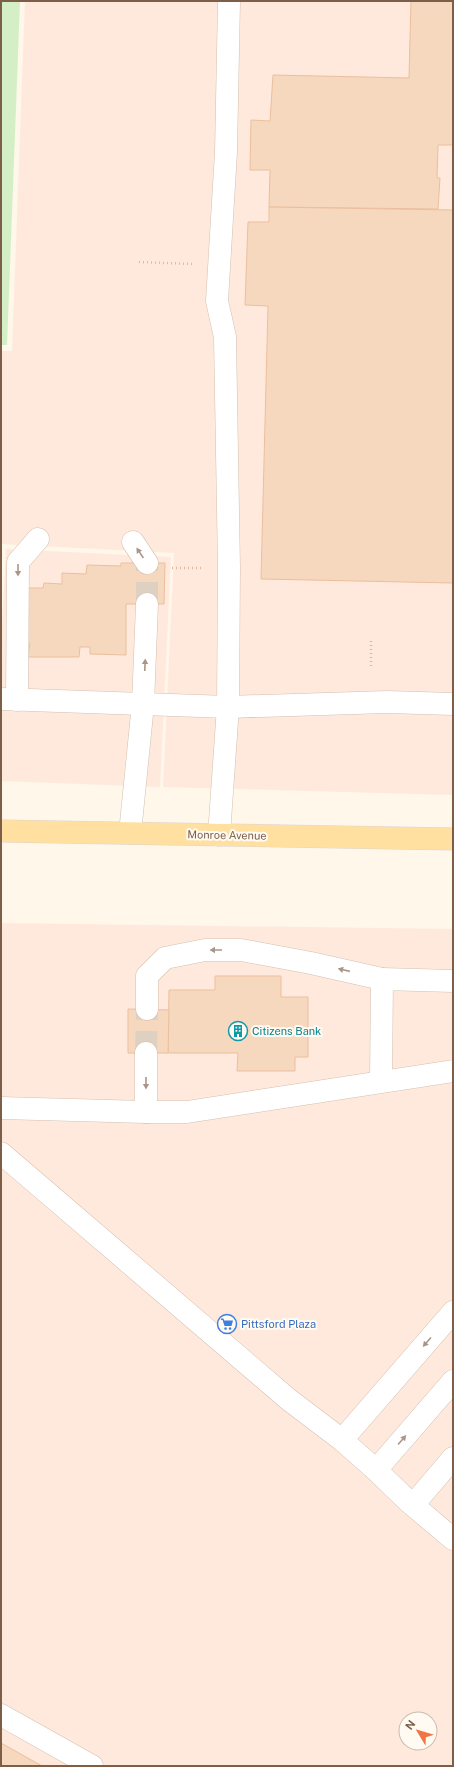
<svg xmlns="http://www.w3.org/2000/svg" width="454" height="1767" font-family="'Public Sans',sans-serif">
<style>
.commercial{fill:#ffe9dd;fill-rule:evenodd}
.green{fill:#d4eec6}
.building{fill:#f6d8bf;stroke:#ebbf9d}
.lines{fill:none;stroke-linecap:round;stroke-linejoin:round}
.minor-tunnel{stroke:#ded1c2;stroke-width:22;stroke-dasharray:22 11;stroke-linecap:butt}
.minor-casing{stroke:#d3c0ad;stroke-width:23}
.major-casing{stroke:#ddd5d0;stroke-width:23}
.path{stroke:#ddbba0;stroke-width:2.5;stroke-dasharray:1 3;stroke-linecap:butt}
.minor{stroke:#fff;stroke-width:22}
.major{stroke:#ffe0a0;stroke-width:22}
.oneway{fill:#aa9689}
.labels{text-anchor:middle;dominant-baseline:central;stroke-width:4;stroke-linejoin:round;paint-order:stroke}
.street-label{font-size:11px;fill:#7d5e49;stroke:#fffbf2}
.culture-label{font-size:11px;fill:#0d838f;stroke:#fffbf2;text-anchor:start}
.shop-label{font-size:11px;fill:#366cbe;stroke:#fffbf2;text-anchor:start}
</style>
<rect width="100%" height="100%" fill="#fef7ea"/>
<!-- commercial -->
<g class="commercial">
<polygon points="25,1 453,1 453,795 163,787 174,553 1,544 1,351 12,351"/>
<polygon points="6,549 171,557 160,787 1,781 1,641"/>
<path d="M 1,923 L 453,929 L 453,1766 L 1,1766 ZM 406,1719 L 430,1719 L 430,1743 L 406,1743 Z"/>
</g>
<!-- green -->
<polygon class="green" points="1,1 20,1 7,345 1,345"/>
<!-- building -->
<g class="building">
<polygon points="411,1 453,1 453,145 438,145 437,178 440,178 438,209 269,207 270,170 250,170 251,120 270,121 273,75 409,78"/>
<polygon points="269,207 453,210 453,583 261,579 268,306 245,305 248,222 269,222"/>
<polygon points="121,563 165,563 164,604 126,604 126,655 90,654 90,647 80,647 79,657 28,657 30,643 26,642 28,588 43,588 44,583 62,584 62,573 86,574 87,565 121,566"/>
<polygon points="215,976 281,976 281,997 308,997 308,1057 295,1057 295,1071 237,1071 238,1053 168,1053 169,990 215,990"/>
<polygon points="128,1009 169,1010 168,1053 128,1053"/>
<polygon points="1,1743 42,1766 1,1766"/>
</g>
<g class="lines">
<!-- minor-tunnel -->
<g class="minor-tunnel">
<polyline points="147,604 147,563"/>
<polyline points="146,1053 147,1009"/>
</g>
<defs>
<g id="minor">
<polyline points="133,542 147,563"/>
<polyline points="1,699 228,707 387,702 453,704"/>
<polyline points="17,700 18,562 38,539"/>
<polyline points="130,833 143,704 147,604"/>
<polyline points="219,835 228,707 229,568 225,337 217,301 226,152 229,1"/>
<polyline points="147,1009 147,976 165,958 205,950 241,950 311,963 382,979"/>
<polyline points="381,1081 382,979 453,981"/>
<polyline points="1,1108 146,1112 187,1112 453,1071"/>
<polyline points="146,1112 146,1053"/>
<polyline points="1,1153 288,1399 342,1440 376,1470 408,1501 453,1539"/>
<polyline points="342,1440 453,1312"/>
<polyline points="376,1470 453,1381"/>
<polyline points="413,1505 453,1458"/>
<polyline points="1,1715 92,1766"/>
</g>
<polyline id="major" points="1,831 453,839"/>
</defs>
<!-- minor casing -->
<use href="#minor" class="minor-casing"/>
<!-- major casing -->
<use href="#major" class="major-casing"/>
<!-- path -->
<g class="path">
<polyline points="139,262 193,264"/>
<polyline points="172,568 203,568"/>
<polyline points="371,666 371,640"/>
</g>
<!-- minor -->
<use href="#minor" class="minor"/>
<!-- major -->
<use href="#major" class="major"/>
</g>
<!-- one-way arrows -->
<defs><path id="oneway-solid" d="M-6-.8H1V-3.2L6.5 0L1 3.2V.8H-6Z"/></defs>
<g class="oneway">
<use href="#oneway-solid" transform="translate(140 553) rotate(-124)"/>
<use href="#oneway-solid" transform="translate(18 570) rotate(90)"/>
<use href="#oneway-solid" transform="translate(145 665) rotate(-88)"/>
<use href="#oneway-solid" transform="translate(216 950) rotate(180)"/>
<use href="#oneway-solid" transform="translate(344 970) rotate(-167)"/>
<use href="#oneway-solid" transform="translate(146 1083) rotate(90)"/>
<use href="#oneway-solid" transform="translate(427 1342) rotate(131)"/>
<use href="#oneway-solid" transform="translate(402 1440) rotate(-49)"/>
</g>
<!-- icons -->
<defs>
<symbol id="building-ring" viewBox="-11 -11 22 22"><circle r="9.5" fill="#fffbf2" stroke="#0f9aa8" stroke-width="1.5"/><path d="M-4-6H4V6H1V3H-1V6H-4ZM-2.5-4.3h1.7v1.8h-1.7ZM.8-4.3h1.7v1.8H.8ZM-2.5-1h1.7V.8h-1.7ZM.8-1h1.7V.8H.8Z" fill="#0f9aa8"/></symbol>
<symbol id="supermarket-ring" viewBox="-11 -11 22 22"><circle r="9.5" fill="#fffbf2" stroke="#3f7fe0" stroke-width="1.5"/><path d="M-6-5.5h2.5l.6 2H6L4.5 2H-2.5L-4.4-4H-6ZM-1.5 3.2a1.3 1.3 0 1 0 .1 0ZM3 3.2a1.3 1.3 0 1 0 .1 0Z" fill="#3f7fe0"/></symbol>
</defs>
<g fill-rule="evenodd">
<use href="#building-ring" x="227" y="1020" width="22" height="22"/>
<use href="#supermarket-ring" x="216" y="1313" width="22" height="22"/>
</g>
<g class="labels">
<!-- street labels -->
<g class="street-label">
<text transform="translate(227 835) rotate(1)">Monroe Avenue</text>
</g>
<!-- culture labels -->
<g class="culture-label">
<text x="252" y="1031">Citizens Bank</text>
</g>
<!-- shop labels -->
<g class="shop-label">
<text x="241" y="1324">Pittsford Plaza</text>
</g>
</g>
<!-- border -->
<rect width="454" height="1767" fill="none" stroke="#7d5e49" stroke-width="4"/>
<!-- north arrow -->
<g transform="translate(418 1731) rotate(308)"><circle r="19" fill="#fffbf2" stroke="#cbbcae"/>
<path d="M0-3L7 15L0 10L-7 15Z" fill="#f27445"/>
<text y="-6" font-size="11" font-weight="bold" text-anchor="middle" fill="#7d5e49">N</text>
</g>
</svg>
